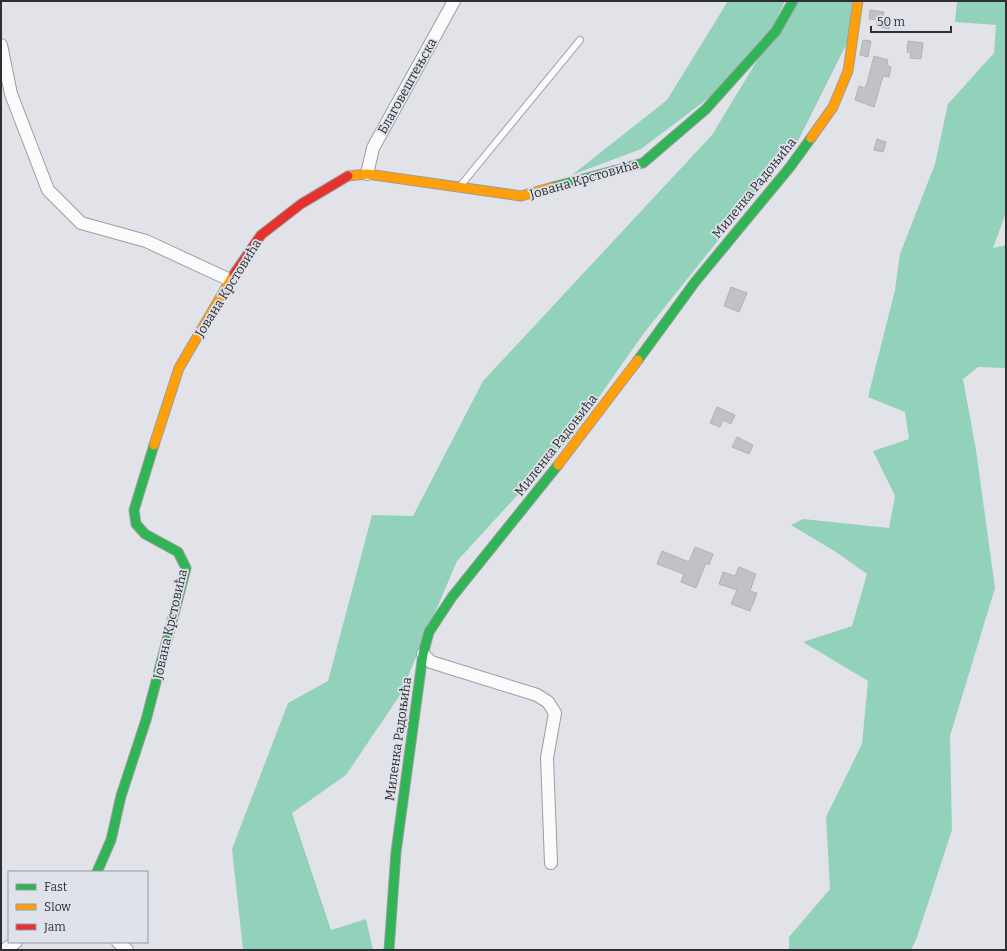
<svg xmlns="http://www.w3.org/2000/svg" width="1007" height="951" font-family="Bitter,serif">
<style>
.forest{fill:#92d2bb}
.building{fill:#c2c1c5;stroke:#b2b1b5}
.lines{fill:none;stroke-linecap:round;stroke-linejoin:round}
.lane-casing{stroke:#9c9da0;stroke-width:8}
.street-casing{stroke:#9c9da0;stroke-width:14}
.fast-casing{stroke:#9c9da0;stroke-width:11}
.slow-casing{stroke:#9c9da0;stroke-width:11}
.jam-casing{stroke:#9c9da0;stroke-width:11}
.lane{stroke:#fbfbfc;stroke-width:6}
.street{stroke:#fbfbfc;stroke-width:12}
.fast{stroke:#30b455;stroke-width:9}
.slow{stroke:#ff9f0a;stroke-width:9}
.jam{stroke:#e5322d;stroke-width:9}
.labels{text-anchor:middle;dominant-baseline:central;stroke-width:3.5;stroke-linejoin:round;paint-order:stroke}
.street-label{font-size:13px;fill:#2e2f32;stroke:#dfe2eb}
</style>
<rect width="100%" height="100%" fill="#e2e3e8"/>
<!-- forest -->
<g class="forest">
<polygon points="728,1 785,1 774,25 718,91 641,149 572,175 667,100"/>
<polygon points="793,1 852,1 850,37 798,141 644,333 570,438 457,561 400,695 346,775 292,813 331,930 366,919 373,950 243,950 232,849 288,703 328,681 372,515 413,516 483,381 712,135"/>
<polygon points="957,1 1006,1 1006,213 993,248 1006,245 1006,368 978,367 963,379 976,450 995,588 950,736 952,830 916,940 911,950 789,950 789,937 830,889 826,817 862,744 868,681 803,642 852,626 867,574 836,552 791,525 803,519 889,528 895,496 873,451 909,439 905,412 868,397 895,290 900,254 935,164 948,104 994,53 996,25 955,22"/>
</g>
<!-- building -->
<g class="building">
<polygon points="870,10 884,12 883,17 891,19 889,29 876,26 877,20 869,19"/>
<polygon points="863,40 871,41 868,57 860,55"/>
<polygon points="908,41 923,43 921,59 910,58 911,53 907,52"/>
<polygon points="874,56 888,60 887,65 891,67 889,77 883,76 874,107 855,100 859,86 865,88 867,83"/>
<polygon points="877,139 886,142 883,152 874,150"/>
<polygon points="731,287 747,293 739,312 724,306"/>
<polygon points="717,407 735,415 731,424 723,420 720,427 710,423"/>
<polygon points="737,437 753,445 749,454 732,447"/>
<polygon points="695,547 713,554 709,565 706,563 696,588 681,582 684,574 657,564 662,551 689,562"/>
<polygon points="739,567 756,574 750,591 757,593 750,611 731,604 737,590 719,584 723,572 735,576"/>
</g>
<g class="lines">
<defs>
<polyline id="lane" points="461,185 580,40"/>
<g id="street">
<polyline points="1,45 11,94 48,190 81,223 146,241 230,280"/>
<polyline points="367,174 373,148 454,1"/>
<polyline points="423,654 431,662 537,695 548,702 555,713 547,758 551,863"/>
<polyline points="118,942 127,950"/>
<polyline points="4,950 16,942"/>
</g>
<g id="fast">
<polyline points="553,187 643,163 706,109 776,31 793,1"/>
<polyline points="638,360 695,282 790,167 811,138"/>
<polyline points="97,872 111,840 121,796 146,720 186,568 178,552 145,534 136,524 134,510 154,445"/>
<polyline points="389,950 396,852 423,654 429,632 452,597 558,465"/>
</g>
<g id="slow">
<polyline points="811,138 833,107 848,71 858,1"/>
<polyline points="348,176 367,174 521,196 553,187"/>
<polyline points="154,445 179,368 234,274"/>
<polyline points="558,465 638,360"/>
</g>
<polyline id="jam" points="234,274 261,235 301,204 348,176"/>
</defs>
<!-- lane casing -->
<use href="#lane" class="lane-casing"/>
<!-- street casing -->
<use href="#street" class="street-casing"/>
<!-- fast casing -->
<use href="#fast" class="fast-casing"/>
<!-- slow casing -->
<use href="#slow" class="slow-casing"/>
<!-- jam casing -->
<use href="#jam" class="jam-casing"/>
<!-- lane -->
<use href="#lane" class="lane"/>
<!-- street -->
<use href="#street" class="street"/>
<!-- fast -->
<use href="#fast" class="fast"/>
<!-- slow -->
<use href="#slow" class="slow"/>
<!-- jam -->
<use href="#jam" class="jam"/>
</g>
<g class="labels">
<!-- street labels -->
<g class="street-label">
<text transform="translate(407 86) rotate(-61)">Благовештењска</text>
<text transform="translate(584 179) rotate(-16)">Јована Крстовића</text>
<text transform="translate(754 188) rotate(-51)">Миленка Радоњића</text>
<text transform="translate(228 288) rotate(-58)">Јована Крстовића</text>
<text transform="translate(556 445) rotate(-52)">Миленка Радоњића</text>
<text transform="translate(170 624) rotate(-77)">Јована Крстовића</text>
<text transform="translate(398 739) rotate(-82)">Миленка Радоњића</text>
</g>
</g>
<!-- border -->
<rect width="1007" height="951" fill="none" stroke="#2e2f32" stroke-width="4"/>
<!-- legend -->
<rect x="8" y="871" width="140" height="72" fill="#dfe2eb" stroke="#989aa1"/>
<rect x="16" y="884" width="20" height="6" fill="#30b455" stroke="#989aa1"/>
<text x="44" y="891" font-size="12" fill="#2e2f32">Fast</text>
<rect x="16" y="904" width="20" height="6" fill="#ff9f0a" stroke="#989aa1"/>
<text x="44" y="911" font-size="12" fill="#2e2f32">Slow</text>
<rect x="16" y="924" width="20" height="6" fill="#e5322d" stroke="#989aa1"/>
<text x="44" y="931" font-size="12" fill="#2e2f32">Jam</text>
<!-- scale -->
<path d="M871 26v6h80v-6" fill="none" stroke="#2e2f32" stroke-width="2"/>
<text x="877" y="26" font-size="12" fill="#2e2f32" stroke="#dfe2eb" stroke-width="3" paint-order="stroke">50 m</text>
</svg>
